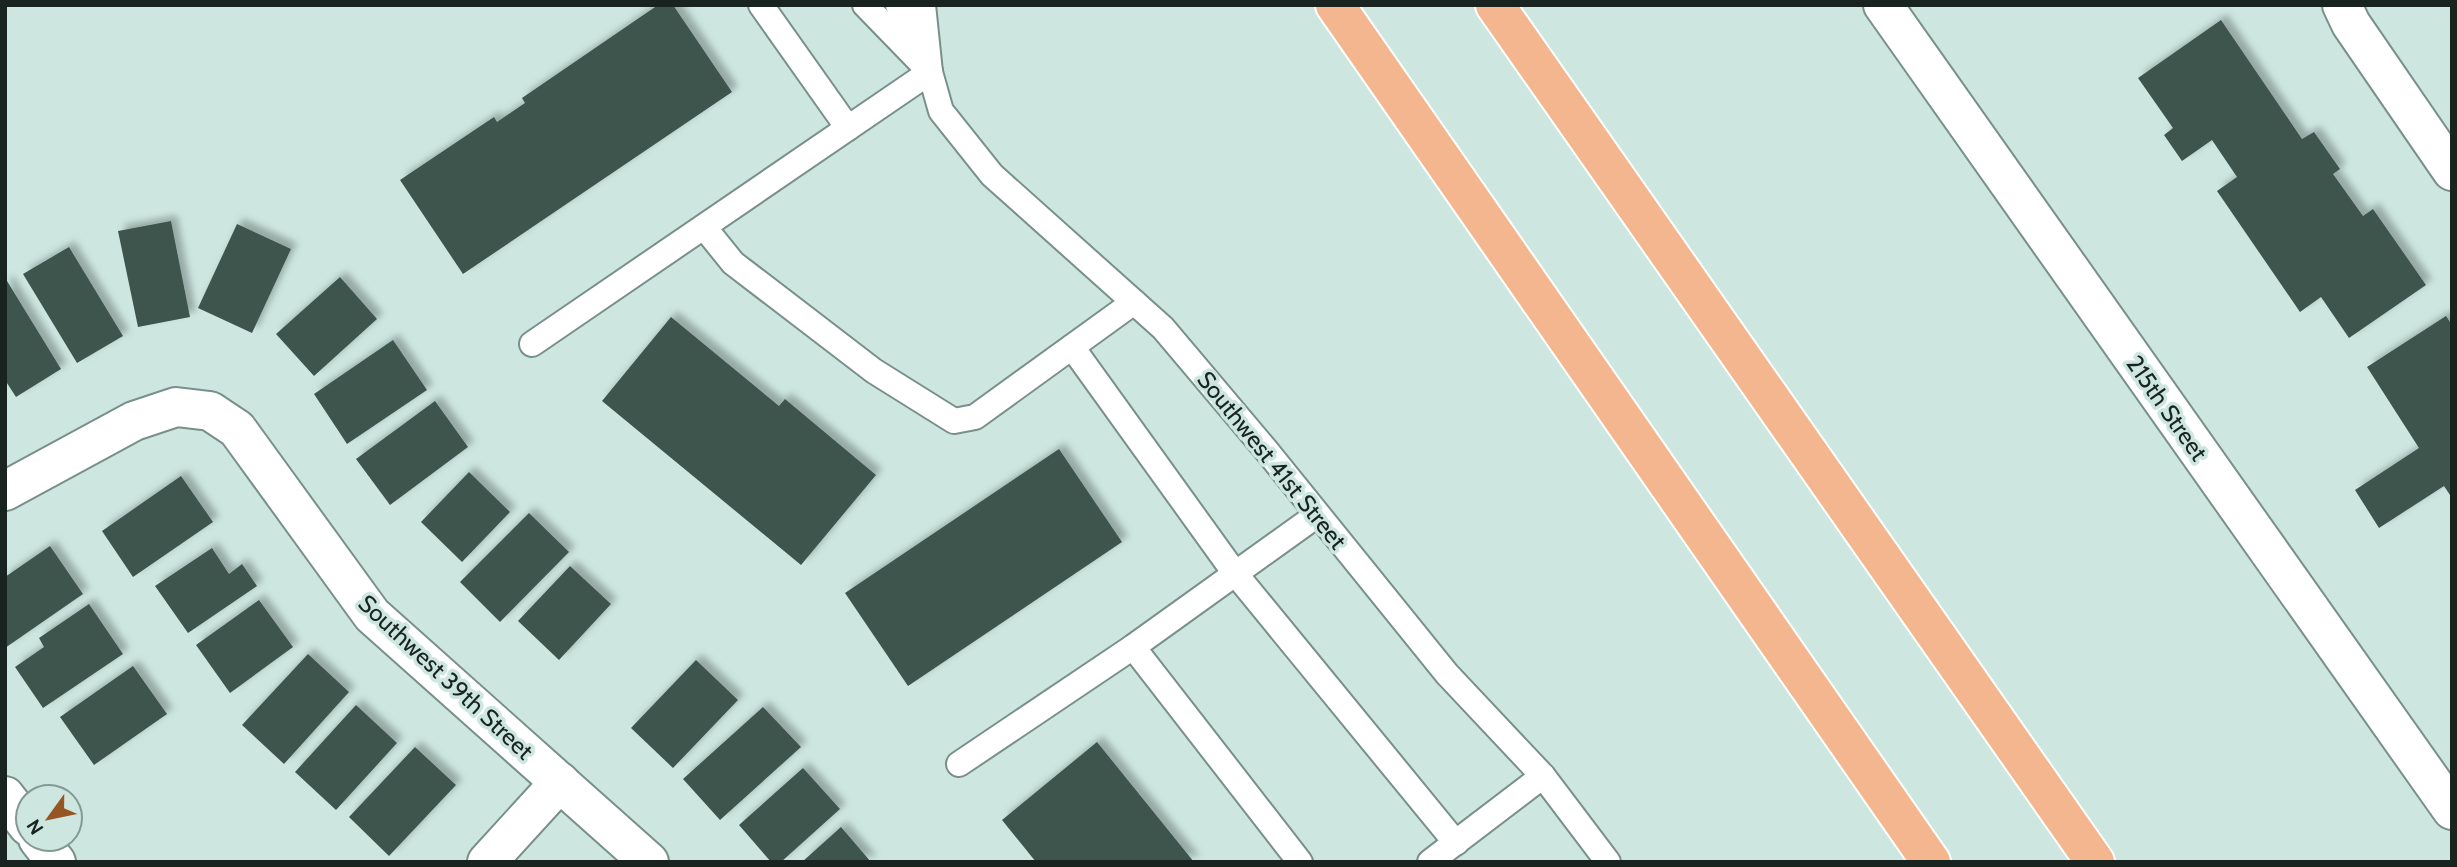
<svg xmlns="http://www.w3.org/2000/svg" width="2457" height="867" font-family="Cabin,sans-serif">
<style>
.building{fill:#3e544e;filter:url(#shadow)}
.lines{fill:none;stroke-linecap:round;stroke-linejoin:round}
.lane-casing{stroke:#789089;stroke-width:28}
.street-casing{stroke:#789089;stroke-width:42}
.secondary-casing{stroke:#789089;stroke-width:42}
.highway-casing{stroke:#fff;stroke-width:42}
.lane{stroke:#fff;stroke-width:24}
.street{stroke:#fff;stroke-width:38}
.secondary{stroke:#fff;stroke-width:38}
.highway{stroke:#f3b68f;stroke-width:38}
.labels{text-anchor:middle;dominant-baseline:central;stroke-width:7;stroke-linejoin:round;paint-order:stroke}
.street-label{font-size:24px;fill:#192320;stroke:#cde7e0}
</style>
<defs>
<filter id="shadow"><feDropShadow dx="6" dy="-6" stdDeviation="3.5" flood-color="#0004"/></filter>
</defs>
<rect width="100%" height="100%" fill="#cde7e0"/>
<!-- building -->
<g class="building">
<polygon points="658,5 673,5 732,92 463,274 400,180 494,117 497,122 525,103 522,98"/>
<polygon points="2221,20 2302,139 2314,132 2340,169 2333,174 2363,216 2373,209 2426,285 2349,338 2321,297 2300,312 2217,191 2237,177 2212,140 2182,161 2164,135 2173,128 2138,78"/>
<polygon points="171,221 190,317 138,327 118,231"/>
<polygon points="237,224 291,249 252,333 198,308"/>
<polygon points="69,247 123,336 77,363 23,274"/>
<polygon points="340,277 377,319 314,376 276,334"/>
<polygon points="7,281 61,369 16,397 5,380 5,282"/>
<polygon points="2446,316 2452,325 2452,498 2444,486 2379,528 2355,490 2419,448 2367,367"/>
<polygon points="671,317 779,406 785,399 876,475 801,565 602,401"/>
<polygon points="393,340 427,390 347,444 314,394"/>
<polygon points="435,401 468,447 390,505 356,459"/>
<polygon points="1059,449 1122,542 908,686 845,593"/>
<polygon points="469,472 510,512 462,562 421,522"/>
<polygon points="181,476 213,522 133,577 102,531"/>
<polygon points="529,513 569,552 500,622 460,582"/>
<polygon points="50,546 83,594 5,648 5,577"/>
<polygon points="212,548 229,574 242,564 257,586 188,633 155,586"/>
<polygon points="570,566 611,604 559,660 518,621"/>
<polygon points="259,600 293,647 230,693 196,645"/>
<polygon points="89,604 123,654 43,708 15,667 44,647 39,638"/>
<polygon points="308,654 349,692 284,764 242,725"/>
<polygon points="696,660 738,700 673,768 631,728"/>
<polygon points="133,666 167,714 94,765 60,717"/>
<polygon points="356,705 397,743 336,810 295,772"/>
<polygon points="763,707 801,747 720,820 683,779"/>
<polygon points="1097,742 1194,862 1036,862 1002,820"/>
<polygon points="415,747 456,785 389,856 349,817"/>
<polygon points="803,768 840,809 781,862 771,862 739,825"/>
<polygon points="841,827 871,862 802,862"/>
</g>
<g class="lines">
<defs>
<g id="lane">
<polyline points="761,5 848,128"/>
<polyline points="865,5 930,72"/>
<polyline points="898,5 921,53"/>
<polyline points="923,5 930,72 941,111 992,175 1163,328 1266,450 1447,674 1543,776 1608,862"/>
<polyline points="704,227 733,263 874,371 954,421 975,417 1134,302"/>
<polyline points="532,344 930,72"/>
<polyline points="1072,347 1234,572 1456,843"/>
<polyline points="1133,647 1300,862"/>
<polyline points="959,764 1133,647 1317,515"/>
<polyline points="1430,862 1543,776"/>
</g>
<g id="street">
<polyline points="2342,5 2351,24 2452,171"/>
<polyline points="5,491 134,421 176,407 210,411 237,429 372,615 649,862"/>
<polyline points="5,796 28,826"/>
<polyline points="38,839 56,862"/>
<polyline points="487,862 560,782"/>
</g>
<polyline id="secondary" points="1883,5 2452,810"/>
<g id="highway">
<polyline points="1335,5 1931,862"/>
<polyline points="1495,5 2095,862"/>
</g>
</defs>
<!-- lane casing -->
<use href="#lane" class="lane-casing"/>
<!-- street casing -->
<use href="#street" class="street-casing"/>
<!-- secondary casing -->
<use href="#secondary" class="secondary-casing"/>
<!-- highway casing -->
<use href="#highway" class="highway-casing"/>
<!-- lane -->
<use href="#lane" class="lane"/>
<!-- street -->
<use href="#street" class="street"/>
<!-- secondary -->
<use href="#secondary" class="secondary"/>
<!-- highway -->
<use href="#highway" class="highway"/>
</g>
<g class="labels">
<!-- street labels -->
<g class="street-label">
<text transform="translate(2167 408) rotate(55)">215th Street</text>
<text transform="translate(1272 460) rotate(51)">Southwest 41st Street</text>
<text transform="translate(446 677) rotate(43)">Southwest 39th Street</text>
</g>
</g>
<!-- border -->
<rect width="2457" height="867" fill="none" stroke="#192320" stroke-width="14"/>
<!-- north arrow -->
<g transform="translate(49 818) rotate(237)"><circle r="33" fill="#cde7e0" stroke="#859993" stroke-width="2"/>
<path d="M0-5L12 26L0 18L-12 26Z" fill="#975523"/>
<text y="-10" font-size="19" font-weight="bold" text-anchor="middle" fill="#192320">N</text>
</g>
</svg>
